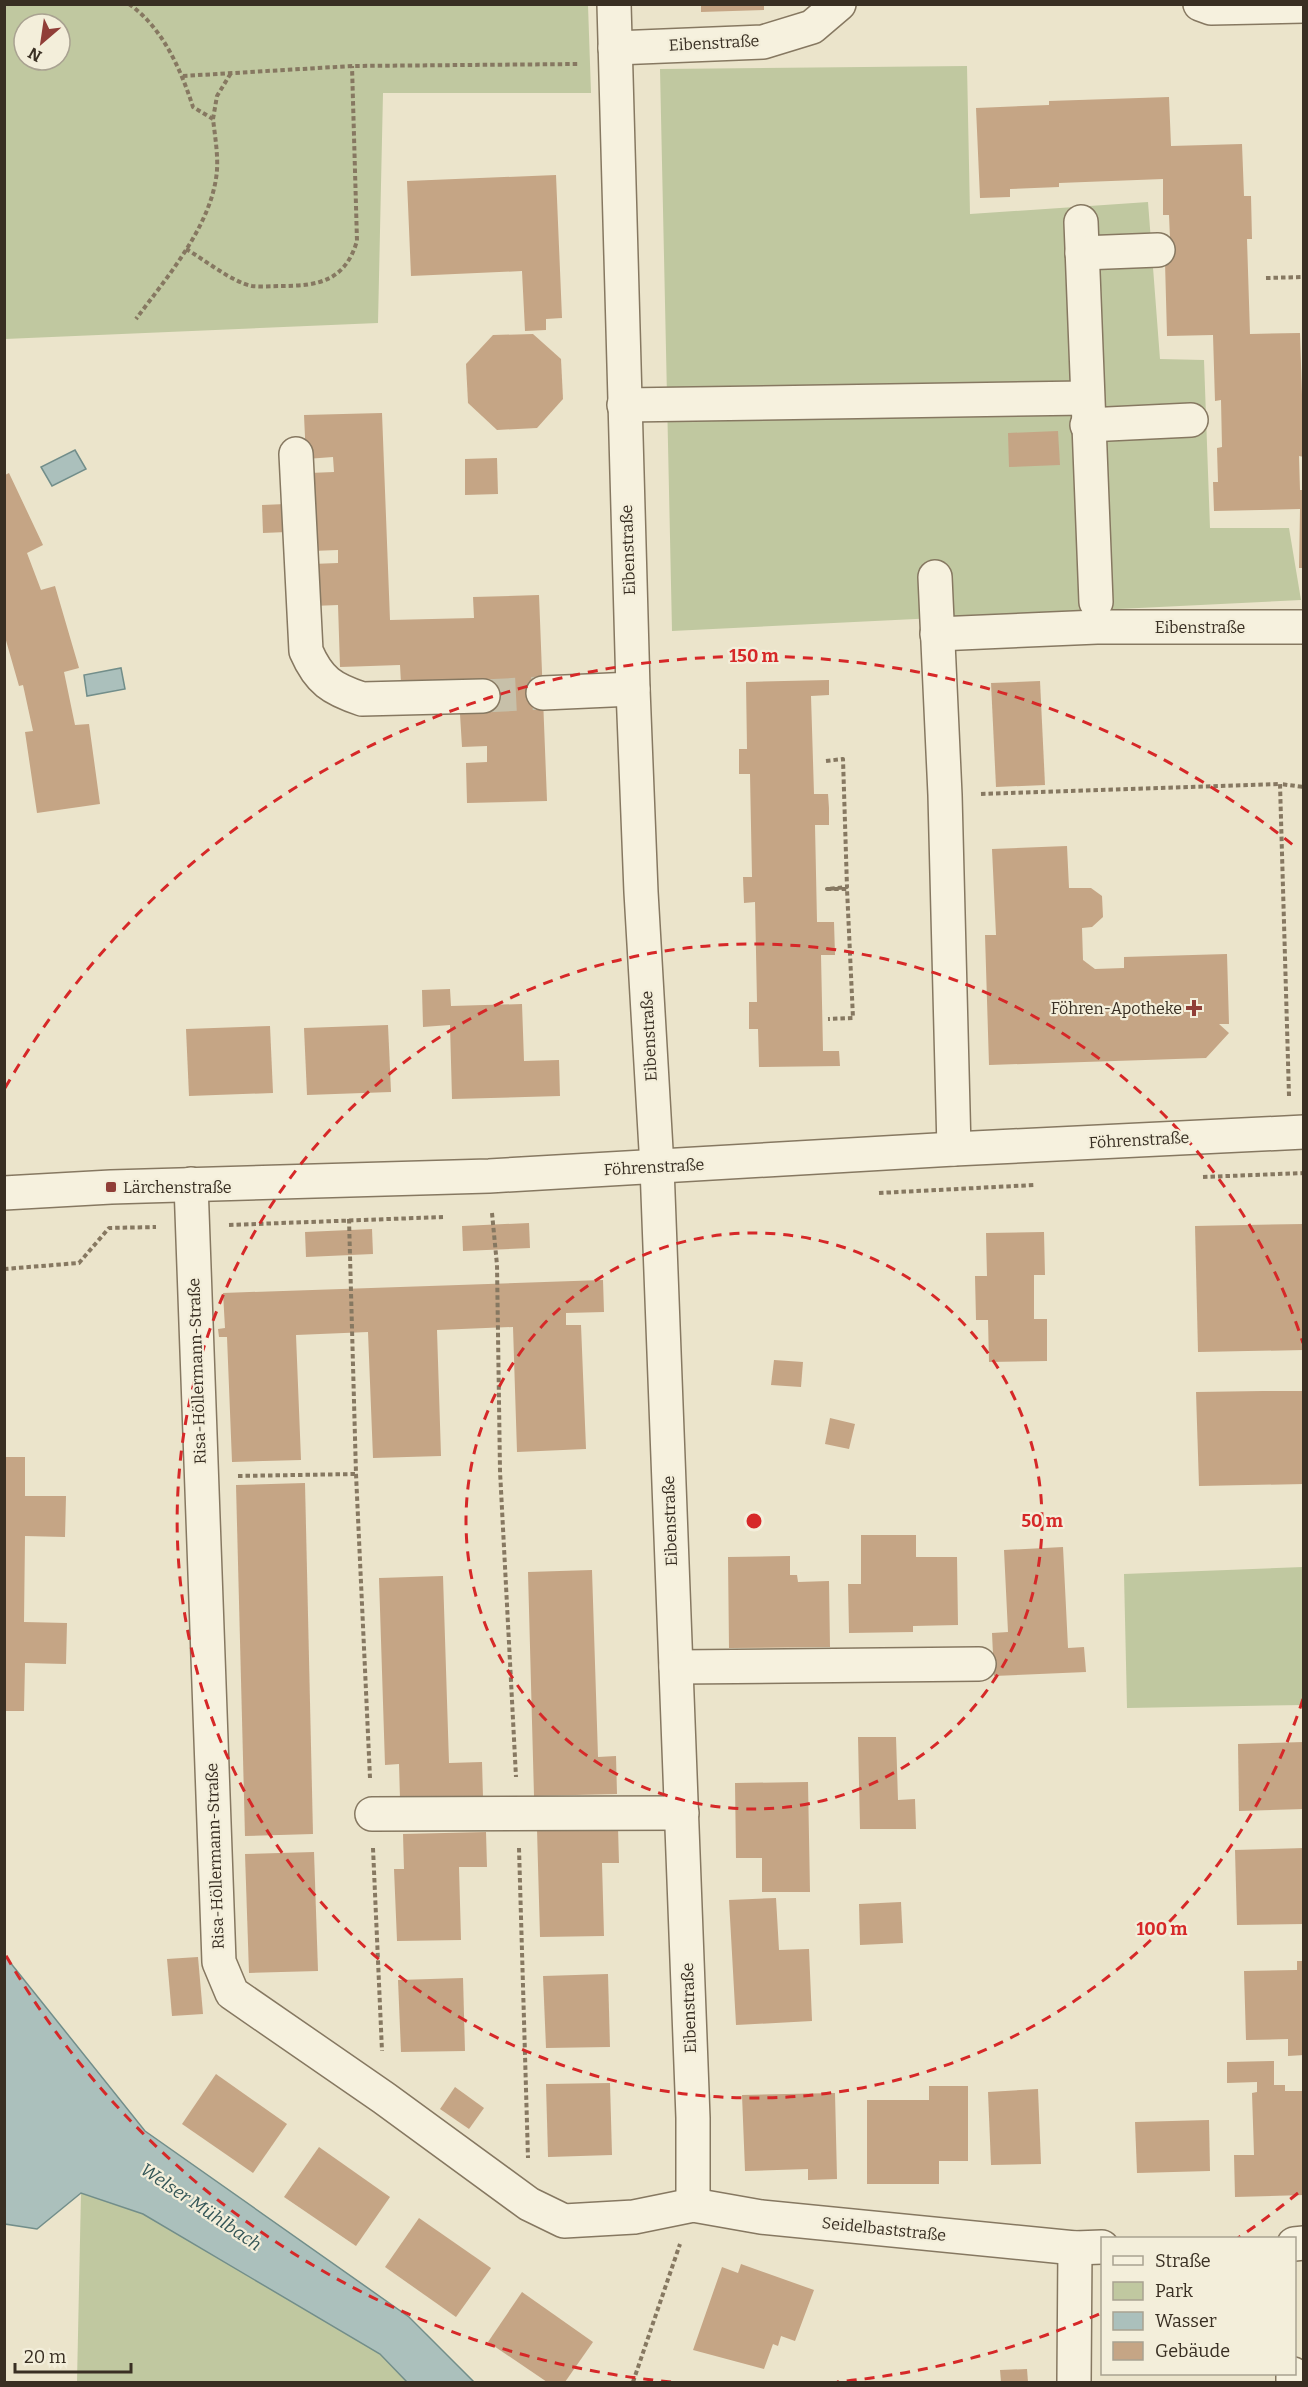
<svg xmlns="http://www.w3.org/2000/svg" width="1308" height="2387" font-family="Bitter,serif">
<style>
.green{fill:#c0c8a0;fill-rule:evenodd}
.water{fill:#abc0bc;stroke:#728e8a;stroke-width:1.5}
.building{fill:#c5a585}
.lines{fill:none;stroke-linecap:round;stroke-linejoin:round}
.minor-tunnel{stroke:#c7c0a9;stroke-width:33;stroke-dasharray:33 16;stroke-linecap:butt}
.minor-casing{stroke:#867861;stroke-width:36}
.path{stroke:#867861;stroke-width:4;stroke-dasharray:4.5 3;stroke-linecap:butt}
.minor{stroke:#f6f1de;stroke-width:33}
.ring{fill:none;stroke:#d62828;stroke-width:3;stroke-dasharray:10 8}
.poi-dot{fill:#903e37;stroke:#f3eeda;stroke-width:2}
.labels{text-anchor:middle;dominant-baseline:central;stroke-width:4.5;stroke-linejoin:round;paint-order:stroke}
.street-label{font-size:16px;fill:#392f23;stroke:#f3eeda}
.poi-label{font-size:16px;fill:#392f23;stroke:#f3eeda;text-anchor:end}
.water-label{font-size:18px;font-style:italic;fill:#345657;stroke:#f3eeda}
.centre{fill:#d62828;stroke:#f3eeda;stroke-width:3}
.ring-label{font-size:18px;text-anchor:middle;font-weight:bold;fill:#d62828;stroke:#f3eeda;stroke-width:4.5;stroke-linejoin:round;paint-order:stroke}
</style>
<rect width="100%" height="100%" fill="#ebe4cb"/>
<!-- green -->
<g class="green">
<path d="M 4,5 L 588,5 L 591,93 L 383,93 L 378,323 L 5,339 ZM 24,24 L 60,24 L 60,60 L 24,60 Z"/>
<polygon points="967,66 970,214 1148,202 1160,359 1204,360 1210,528 1289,528 1301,600 672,631 660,69"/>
<polygon points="1303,1567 1303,1705 1127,1708 1124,1574"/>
<polygon points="81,2193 143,2214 380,2354 407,2382 77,2382"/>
</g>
<!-- water -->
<g class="water">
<polygon points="75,450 86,469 52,486 41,467"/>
<polygon points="121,668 125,689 87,696 84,675"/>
<polygon points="5,1956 145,2131 409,2317 474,2382 407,2382 380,2354 143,2214 81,2193 37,2229 5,2224"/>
</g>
<!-- building -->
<g class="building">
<polygon points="701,4 764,4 764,10 701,12"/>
<polygon points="1169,97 1171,146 1242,144 1244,196 1251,196 1252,239 1247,239 1250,334 1300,333 1304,457 1299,456 1300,490 1304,490 1304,568 1299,568 1300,509 1214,511 1213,482 1218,482 1217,448 1222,447 1221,400 1215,401 1213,335 1167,336 1165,262 1171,262 1169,215 1163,215 1163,179 1059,183 1059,187 1010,189 1010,197 980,198 976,108 1049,105 1049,101"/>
<polygon points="556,175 562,318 546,319 546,330 525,331 522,271 411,276 407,181"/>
<polygon points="533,334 561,359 563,399 537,428 497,430 468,403 466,364 493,335"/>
<polygon points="382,413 390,620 474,618 473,597 539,595 547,801 467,803 466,763 487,762 487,746 462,747 460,714 484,713 482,681 401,683 400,665 340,667 338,605 313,606 312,564 338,563 338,550 312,551 309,473 334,472 333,457 306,459 304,415"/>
<polygon points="1058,431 1060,465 1009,467 1008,433"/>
<polygon points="497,458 498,494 465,495 465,459"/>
<polygon points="9,473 43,545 27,553 41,590 55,586 79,668 64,672 75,725 89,724 100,804 37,813 25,732 33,731 23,685 19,686 5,637 5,475"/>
<polygon points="286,504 287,532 263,533 262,505"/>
<polygon points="829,680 829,695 811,696 814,794 828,794 829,808 829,825 815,825 817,922 834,922 835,955 821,955 823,1051 839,1051 840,1066 759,1067 758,1029 749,1029 749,1002 757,1002 755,902 744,903 743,877 752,877 750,774 739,774 739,749 747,749 746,682"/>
<polygon points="1040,681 1045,785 996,787 991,683"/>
<polygon points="1067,846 1069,888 1091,888 1102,896 1103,917 1092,927 1082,928 1083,960 1095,969 1124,968 1124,957 1227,954 1229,1024 1219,1024 1229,1033 1206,1058 989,1065 985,935 996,935 992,849"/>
<polygon points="450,989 451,1006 522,1004 524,1061 559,1060 560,1096 452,1099 450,1025 423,1027 422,990"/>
<polygon points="388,1025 391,1092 307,1095 304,1028"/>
<polygon points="270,1026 273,1093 189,1096 186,1029"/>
<polygon points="529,1223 530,1248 463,1251 462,1226"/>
<polygon points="1304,1224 1304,1350 1198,1352 1195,1226"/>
<polygon points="372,1229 373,1254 306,1257 305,1232"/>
<polygon points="1044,1232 1045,1275 1034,1275 1034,1319 1047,1319 1047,1361 989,1362 988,1320 976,1320 975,1276 987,1276 986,1233"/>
<polygon points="603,1280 604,1312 566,1313 566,1325 581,1325 586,1449 517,1452 513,1327 437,1330 441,1456 373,1458 368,1332 296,1335 301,1460 232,1462 227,1337 219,1337 218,1329 225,1328 223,1293"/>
<polygon points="774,1360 803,1362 801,1387 771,1385"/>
<polygon points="1263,1391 1304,1391 1304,1484 1199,1486 1196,1392"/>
<polygon points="830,1418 855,1424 849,1449 825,1444"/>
<polygon points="4,1457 25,1457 25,1496 66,1496 65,1537 25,1536 24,1622 67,1623 66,1664 25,1663 24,1711 4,1711"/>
<polygon points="305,1483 313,1834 245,1836 236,1485"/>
<polygon points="861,1535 916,1535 916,1557 957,1557 958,1625 913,1626 913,1632 849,1633 848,1584 861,1584"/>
<polygon points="1063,1547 1068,1648 1084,1647 1086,1672 994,1676 992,1633 1008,1632 1004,1550"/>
<polygon points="790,1556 790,1575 797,1575 798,1582 829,1581 830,1647 729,1648 728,1557"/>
<polygon points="592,1570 598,1757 616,1756 617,1794 534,1796 528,1572"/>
<polygon points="443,1576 449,1763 482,1762 483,1797 400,1799 399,1764 385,1765 379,1578"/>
<polygon points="858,1737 896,1737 898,1800 915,1799 916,1829 860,1829"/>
<polygon points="1304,1742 1304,1809 1239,1811 1238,1744"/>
<polygon points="808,1782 810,1892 762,1892 762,1858 736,1858 735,1783"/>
<polygon points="618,1827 619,1863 602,1863 604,1936 540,1937 537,1829"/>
<polygon points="486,1832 487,1867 459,1867 461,1940 397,1941 394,1869 404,1869 403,1834"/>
<polygon points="1304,1848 1304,1924 1237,1925 1235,1850"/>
<polygon points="314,1852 318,1971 249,1973 245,1854"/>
<polygon points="776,1898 779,1950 809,1949 812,2021 736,2025 729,1900"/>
<polygon points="901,1902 903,1943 860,1945 859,1904"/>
<polygon points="198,1957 203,2014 172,2016 167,1959"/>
<polygon points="1297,1961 1304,1961 1304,2055 1288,2056 1288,2039 1246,2040 1244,1971 1297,1970"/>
<polygon points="608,1974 610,2047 546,2048 543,1976"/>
<polygon points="463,1978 465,2051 401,2052 398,1980"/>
<polygon points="1274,2061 1274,2085 1285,2085 1285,2091 1304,2091 1304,2195 1235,2197 1234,2155 1254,2155 1252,2093 1257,2092 1257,2082 1227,2083 1227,2062"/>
<polygon points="216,2074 287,2124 253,2173 182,2124"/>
<polygon points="610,2083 612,2155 548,2157 546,2084"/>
<polygon points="929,2086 968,2086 968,2161 939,2161 939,2184 867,2184 867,2100 929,2100"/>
<polygon points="455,2087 484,2108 469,2129 440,2109"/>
<polygon points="1038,2089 1041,2164 991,2165 988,2092"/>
<polygon points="835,2093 837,2179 808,2180 808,2169 745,2171 742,2095"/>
<polygon points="1209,2120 1210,2171 1137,2173 1135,2122"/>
<polygon points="319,2147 390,2197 356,2246 284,2197"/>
<polygon points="419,2218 491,2268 456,2317 385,2267"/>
<polygon points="741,2264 814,2290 795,2341 781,2336 778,2346 773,2344 764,2369 693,2350 722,2267 738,2273"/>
<polygon points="522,2292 593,2342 565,2382 547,2382 488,2342"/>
<polygon points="1027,2369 1028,2382 1001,2382 1000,2370"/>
</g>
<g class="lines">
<!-- minor-tunnel -->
<polyline class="minor-tunnel" points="483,696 543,693"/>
<defs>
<g id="minor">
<polyline points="614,4 633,689 641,892 657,1167 693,2118 693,2205"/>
<polyline points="1200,4 1211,8 1304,6"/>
<polyline points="615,48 763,42 812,27 839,4"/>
<polyline points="1081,222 1096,602"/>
<polyline points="1082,253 1158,250"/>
<polyline points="624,405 1086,398"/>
<polyline points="1087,425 1191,420"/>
<path d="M 296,454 L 306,651 C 319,681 332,689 362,699 L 483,696"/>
<polyline points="935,577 945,795 954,1149"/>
<polyline points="937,634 1097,627 1304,627"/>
<polyline points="543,693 633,689"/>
<polyline points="191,1184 219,1962 232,1993 384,2098 529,2204 564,2221 634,2217 693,2205 761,2217 1075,2248 1102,2247"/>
<polyline points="4,1193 111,1187 489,1176 954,1149 1304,1132"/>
<polyline points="676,1667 979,1664"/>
<polyline points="372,1814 682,1813"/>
<polyline points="1294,2244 1304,2243"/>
<polyline points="1293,2374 1293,2382"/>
<polyline points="1074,2382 1075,2248"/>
</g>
</defs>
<!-- minor casing -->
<use href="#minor" class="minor-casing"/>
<!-- path -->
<g class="path">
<path d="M 129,4 C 163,28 181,70 193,107 L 213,119 C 215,136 218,154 217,170 C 213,224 167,277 136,319"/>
<polyline points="183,76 352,66 579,64"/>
<polyline points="213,119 217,96 231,73"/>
<path d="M 186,249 C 205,260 232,282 252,286 C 261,287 272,286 280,286 C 319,286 345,281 357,241 L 352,66"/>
<polyline points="1266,278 1304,277"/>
<polyline points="826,761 843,759 847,887 827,889 847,889 853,1018 828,1019"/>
<polyline points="981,794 1280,784"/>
<polyline points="1289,1096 1280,784 1304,787"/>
<polyline points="1203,1177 1304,1173"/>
<polyline points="879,1193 1034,1185"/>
<polyline points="492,1213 497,1265 500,1471 516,1777"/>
<polyline points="349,1219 356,1474 370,1778"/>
<polyline points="229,1225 443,1217"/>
<polyline points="4,1269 79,1263 109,1228 156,1227"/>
<polyline points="238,1476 356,1474"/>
<polyline points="373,1848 382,2051"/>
<polyline points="519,1848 528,2158"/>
<polyline points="633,2382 680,2244"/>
</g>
<!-- minor -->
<use href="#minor" class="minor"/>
</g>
<!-- distance rings -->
<g class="ring">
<circle cx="754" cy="1521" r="288"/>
<path d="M1303 1699A577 577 0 1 1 1303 1343"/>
<path d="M1298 2193A865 865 0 0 1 1238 2238M1099 2314A865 865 0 0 1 837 2382M671 2382A865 865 0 0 1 5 1954M5 1088A865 865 0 0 1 1298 849"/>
</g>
<!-- markers -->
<g class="poi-dot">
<path d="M1191 999h6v6h6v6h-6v6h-6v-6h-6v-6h6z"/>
<rect x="105" y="1181" width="12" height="12" rx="3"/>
</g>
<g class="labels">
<!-- street labels -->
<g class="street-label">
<text transform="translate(714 43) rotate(-3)">Eibenstraße</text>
<text transform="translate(628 550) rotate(-92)">Eibenstraße</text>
<text x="1200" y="627">Eibenstraße</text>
<text transform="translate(649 1036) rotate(-93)">Eibenstraße</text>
<text transform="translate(1139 1140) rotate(-3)">Föhrenstraße</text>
<text transform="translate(654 1167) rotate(-3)">Föhrenstraße</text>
<text transform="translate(197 1371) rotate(-92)">Risa-Höllermann-Straße</text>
<text transform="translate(670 1521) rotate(-92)">Eibenstraße</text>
<text transform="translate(215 1856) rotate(-92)">Risa-Höllermann-Straße</text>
<text transform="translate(689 2008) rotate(-92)">Eibenstraße</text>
<text transform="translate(884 2229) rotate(6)">Seidelbaststraße</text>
</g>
<!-- poi labels -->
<g class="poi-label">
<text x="1182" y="1008">Föhren-Apotheke</text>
<text x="123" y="1187" text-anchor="start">Lärchenstraße</text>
</g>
<!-- water labels -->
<g class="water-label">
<text transform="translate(201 2207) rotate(34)">Welser Mühlbach</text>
</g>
</g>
<circle cx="754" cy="1521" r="9" class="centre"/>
<g class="ring-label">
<text x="754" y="662">150 m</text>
<text x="1042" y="1527">50 m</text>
<text x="1162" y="1935">100 m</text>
</g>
<!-- border -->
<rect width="1308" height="2387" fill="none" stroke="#392f23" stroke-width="12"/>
<!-- legend -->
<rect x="1101" y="2237" width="195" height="138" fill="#f3eeda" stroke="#a9a291" stroke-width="1.5"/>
<rect x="1113" y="2256" width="30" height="9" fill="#f6f1de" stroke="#a9a291" stroke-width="1.5"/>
<text x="1155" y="2267" font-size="18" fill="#392f23">Straße</text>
<rect x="1113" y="2282" width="30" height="18" fill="#c0c8a0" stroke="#a9a291" stroke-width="1.5"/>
<text x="1155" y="2297" font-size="18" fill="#392f23">Park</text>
<rect x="1113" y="2312" width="30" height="18" fill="#abc0bc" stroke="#a9a291" stroke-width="1.5"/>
<text x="1155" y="2327" font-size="18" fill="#392f23">Wasser</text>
<rect x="1113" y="2342" width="30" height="18" fill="#c5a585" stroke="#a9a291" stroke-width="1.5"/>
<text x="1155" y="2357" font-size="18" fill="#392f23">Gebäude</text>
<!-- north arrow -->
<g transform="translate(42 42) rotate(209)"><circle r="28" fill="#f3eeda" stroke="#a9a291" stroke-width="1.5"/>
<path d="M0-4.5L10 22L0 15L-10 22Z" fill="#903e37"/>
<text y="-9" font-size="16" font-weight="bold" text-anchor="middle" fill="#392f23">N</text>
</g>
<!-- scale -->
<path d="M15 2363v9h116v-9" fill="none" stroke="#392f23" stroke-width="3"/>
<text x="24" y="2363" font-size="18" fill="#392f23" stroke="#f3eeda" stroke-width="4.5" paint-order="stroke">20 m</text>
</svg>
